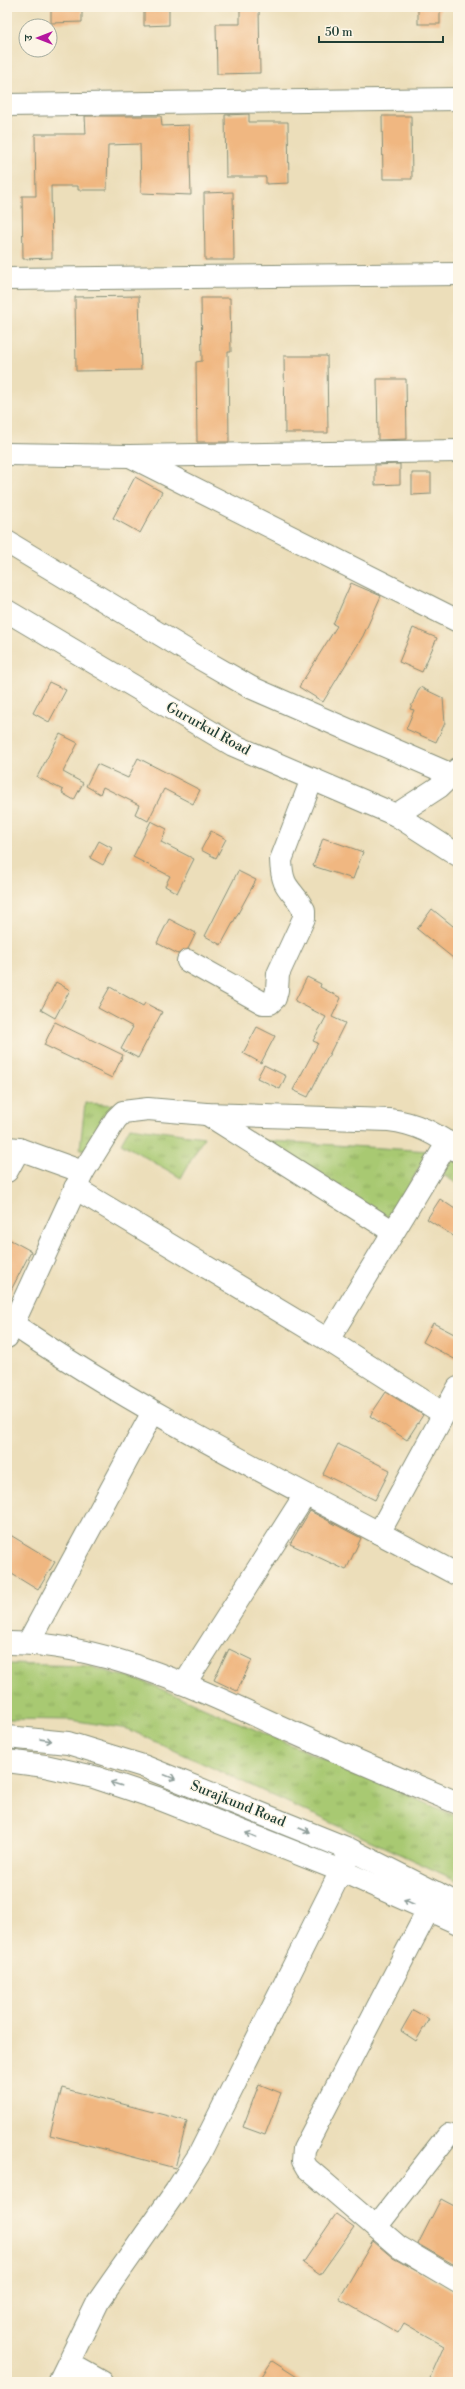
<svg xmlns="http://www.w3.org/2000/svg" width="465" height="2389" font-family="'Libre Bodoni','Noto Serif Devanagari',serif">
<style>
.park{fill:url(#park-tufts);stroke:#648353}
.building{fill:#f0b781}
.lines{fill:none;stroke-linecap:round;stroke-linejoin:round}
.minor-casing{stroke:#868e77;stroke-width:24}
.major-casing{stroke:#868e77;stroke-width:24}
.minor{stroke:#fff;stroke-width:22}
.major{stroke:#fff;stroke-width:22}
.oneway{stroke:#8f9e9a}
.labels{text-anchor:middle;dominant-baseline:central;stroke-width:3;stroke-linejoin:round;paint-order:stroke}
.street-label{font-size:14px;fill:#1f3d34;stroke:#fcf5e5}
</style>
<defs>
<pattern id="park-tufts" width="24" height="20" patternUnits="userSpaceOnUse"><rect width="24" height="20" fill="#a8c972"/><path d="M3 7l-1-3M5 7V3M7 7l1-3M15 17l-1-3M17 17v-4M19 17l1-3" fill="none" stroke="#88a45e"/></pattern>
</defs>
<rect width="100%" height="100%" fill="#fcf5e5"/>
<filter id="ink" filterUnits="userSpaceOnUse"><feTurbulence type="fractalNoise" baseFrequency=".025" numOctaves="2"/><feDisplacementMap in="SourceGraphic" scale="8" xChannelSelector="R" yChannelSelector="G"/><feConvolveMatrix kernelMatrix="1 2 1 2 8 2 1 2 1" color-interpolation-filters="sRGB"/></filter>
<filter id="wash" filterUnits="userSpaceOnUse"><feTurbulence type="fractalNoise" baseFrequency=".012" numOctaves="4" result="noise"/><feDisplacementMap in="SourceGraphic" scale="16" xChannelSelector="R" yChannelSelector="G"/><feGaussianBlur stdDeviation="0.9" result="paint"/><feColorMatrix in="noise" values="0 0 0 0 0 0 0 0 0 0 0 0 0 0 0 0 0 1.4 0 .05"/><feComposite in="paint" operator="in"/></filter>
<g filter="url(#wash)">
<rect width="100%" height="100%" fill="#ecdeba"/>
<!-- park -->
<g class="park">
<polygon points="85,1103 116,1105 90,1150 80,1149"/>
<polygon points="130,1127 204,1137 181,1178 121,1143"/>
<polygon points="256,1140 429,1151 390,1218"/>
<polygon points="451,1157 458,1163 458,1184 443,1175"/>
<polygon points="7,1664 88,1666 145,1682 458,1817 458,1881 128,1729 71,1720 7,1719"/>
</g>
<g id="blocks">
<!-- building -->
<g class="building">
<polygon points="51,7 82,7 82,22 51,23"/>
<polygon points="144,7 169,7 169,25 144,26"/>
<polygon points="240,7 259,7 260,73 217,74 216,24 240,24"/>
<rect x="418" y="7" width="22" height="17"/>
<polygon points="249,114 249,122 288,122 289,183 266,184 266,177 226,177 225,115"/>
<polygon points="85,116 161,116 162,126 189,125 191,195 141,193 140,144 108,145 107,190 78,190 78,186 51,186 52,258 23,259 22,196 36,196 35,134 86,134"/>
<polygon points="382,116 411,116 412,179 383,179"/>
<polygon points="233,192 234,260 205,260 204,193"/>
<polygon points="139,296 141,370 76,371 75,297"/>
<polygon points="201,298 230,298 231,352 228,352 229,442 197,442 196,362 202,361"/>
<polygon points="284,356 327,356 328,433 285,433"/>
<polygon points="377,379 406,379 407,439 378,440"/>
<polygon points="400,464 400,484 375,485 375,465"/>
<polygon points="412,473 431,473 431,494 412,495"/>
<polygon points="135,477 162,492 140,533 113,518"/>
<polygon points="351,583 381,596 363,636 323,702 299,687 337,626 333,624"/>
<polygon points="413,628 437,638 422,672 399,662"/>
<polygon points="49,682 66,690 49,722 33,713"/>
<polygon points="420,687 443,698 445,723 436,742 406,729 414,710 410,709"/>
<polygon points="60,734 78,743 63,772 83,783 74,800 62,793 63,790 37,777"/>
<polygon points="138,758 200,790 193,804 164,789 148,821 135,814 139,805 103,787 100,794 86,786 97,764 128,778"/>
<polygon points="151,821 167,829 161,842 194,859 177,893 165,886 170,876 133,857"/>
<polygon points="211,831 226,839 216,858 201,850"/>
<polygon points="323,838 363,852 353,879 313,866"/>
<polygon points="99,841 112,848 103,865 90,858"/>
<polygon points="238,871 256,880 221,945 205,936"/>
<polygon points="432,909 458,930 458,962 417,929"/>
<polygon points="169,919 196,933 188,949 178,954 157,943"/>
<polygon points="307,977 321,984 320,987 341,998 332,1017 345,1023 308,1097 293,1090 318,1043 313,1041 326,1017 295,1001"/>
<polygon points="56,982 70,990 55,1018 41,1010"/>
<polygon points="110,987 143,1006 145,1003 162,1012 138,1058 121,1049 133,1027 98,1008"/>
<polygon points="55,1022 123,1055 112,1078 44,1045"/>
<polygon points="257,1027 275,1036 261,1063 243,1053"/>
<polygon points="264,1065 286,1076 280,1089 257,1078"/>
<polygon points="440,1199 458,1211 458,1239 427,1219"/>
<polygon points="7,1238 31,1251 7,1298"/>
<polygon points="433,1323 458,1336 458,1361 423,1342"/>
<polygon points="386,1392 423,1415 407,1440 370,1416"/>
<polygon points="338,1444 390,1470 375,1500 323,1474"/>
<polygon points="310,1511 361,1538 346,1570 290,1544"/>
<polygon points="7,1533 55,1562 38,1590 7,1571"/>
<polygon points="229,1649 252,1660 237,1691 214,1680"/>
<polygon points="413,2010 429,2019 416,2041 401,2031"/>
<polygon points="259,2084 281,2093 265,2135 243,2127"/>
<polygon points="62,2088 187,2121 175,2168 50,2135"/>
<polygon points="441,2199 458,2208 458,2267 418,2244"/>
<polygon points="336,2214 354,2227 320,2275 303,2263"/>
<polygon points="373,2241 393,2258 458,2294 458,2382 428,2382 444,2346 404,2323 398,2333 339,2299"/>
<polygon points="272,2361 305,2382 258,2382"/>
</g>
</g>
</g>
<g filter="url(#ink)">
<use href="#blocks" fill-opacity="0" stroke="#868e77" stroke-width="1"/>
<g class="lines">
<defs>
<g id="minor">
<polyline points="7,105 458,99"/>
<polyline points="7,279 458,274"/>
<polyline points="7,454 129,456 458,451"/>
<polyline points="132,457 458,621"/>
<polyline points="7,542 196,656 250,687 452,775"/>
<polyline points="7,611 233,745 396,815 458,855"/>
<polyline points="396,815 439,787 458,769"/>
<path d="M 188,961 L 263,1003 L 270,1003 L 275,998 L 277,990 L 278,974 L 304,918 L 304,910 C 292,887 282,892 281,860 L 312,779"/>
<polyline points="207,1114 392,1231"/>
<polyline points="7,1148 19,1149 83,1172"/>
<polyline points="7,1171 19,1149"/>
<polyline points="75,1188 328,1340 444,1414"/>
<path d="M 7,1320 C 149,1418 306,1493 458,1575"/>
<path d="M 7,1337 L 83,1172 L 116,1119 L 123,1112 L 148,1109 L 206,1114 L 389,1120 C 415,1123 438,1134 458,1151"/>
<polyline points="328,1340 448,1142"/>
<polyline points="379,1533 458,1388"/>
<path d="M 7,1643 C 102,1642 198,1689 283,1728 C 341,1754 399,1779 458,1803"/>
<polyline points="28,1643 153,1412"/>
<polyline points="185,1683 305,1495"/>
<polyline points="437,1893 304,2149 303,2161 307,2168 399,2247 458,2282"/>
<polyline points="376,2227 448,2135"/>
<polyline points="70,2364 102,2382"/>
<polyline points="59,2382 98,2302 176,2191 199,2155 350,1853"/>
</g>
<g id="major">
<polyline points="7,1737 68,1743 143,1766 351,1850 458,1904"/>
<polyline points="7,1761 45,1766 94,1777 160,1799 342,1871 458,1923"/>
</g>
</defs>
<!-- minor casing -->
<use href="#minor" class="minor-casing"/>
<!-- major casing -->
<use href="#major" class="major-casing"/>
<!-- minor -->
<use href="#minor" class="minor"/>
<!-- major -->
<use href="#major" class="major"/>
</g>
<!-- one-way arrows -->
<defs><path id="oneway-shaft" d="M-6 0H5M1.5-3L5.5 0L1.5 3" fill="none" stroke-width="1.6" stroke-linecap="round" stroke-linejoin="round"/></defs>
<g class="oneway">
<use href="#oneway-shaft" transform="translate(46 1740) rotate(8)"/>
<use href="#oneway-shaft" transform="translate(170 1777) rotate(22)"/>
<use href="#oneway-shaft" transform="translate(116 1784) rotate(-162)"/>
<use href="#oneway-shaft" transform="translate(304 1830) rotate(23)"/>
<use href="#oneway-shaft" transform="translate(251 1835) rotate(-158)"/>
<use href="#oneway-shaft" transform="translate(409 1902) rotate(-155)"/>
</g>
</g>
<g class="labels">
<!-- street labels -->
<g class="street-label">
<text transform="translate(208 729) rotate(29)">Gururkul Road</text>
<text transform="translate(238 1804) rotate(22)">Surajkund Road</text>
</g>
</g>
<!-- margin -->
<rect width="465" height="2389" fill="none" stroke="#fcf5e5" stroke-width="24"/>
<!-- north arrow -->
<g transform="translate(38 38) rotate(270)"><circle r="19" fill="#fcf5e5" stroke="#a4ab9e"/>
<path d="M0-3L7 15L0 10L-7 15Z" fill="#b5179e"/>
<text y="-6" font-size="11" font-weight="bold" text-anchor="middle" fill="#1f3d34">उ</text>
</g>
<!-- scale -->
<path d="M319 36v6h124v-6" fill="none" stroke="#1f3d34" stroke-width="2"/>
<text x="325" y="36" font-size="12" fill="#1f3d34" stroke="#fcf5e5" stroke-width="3" paint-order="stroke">50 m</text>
</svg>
